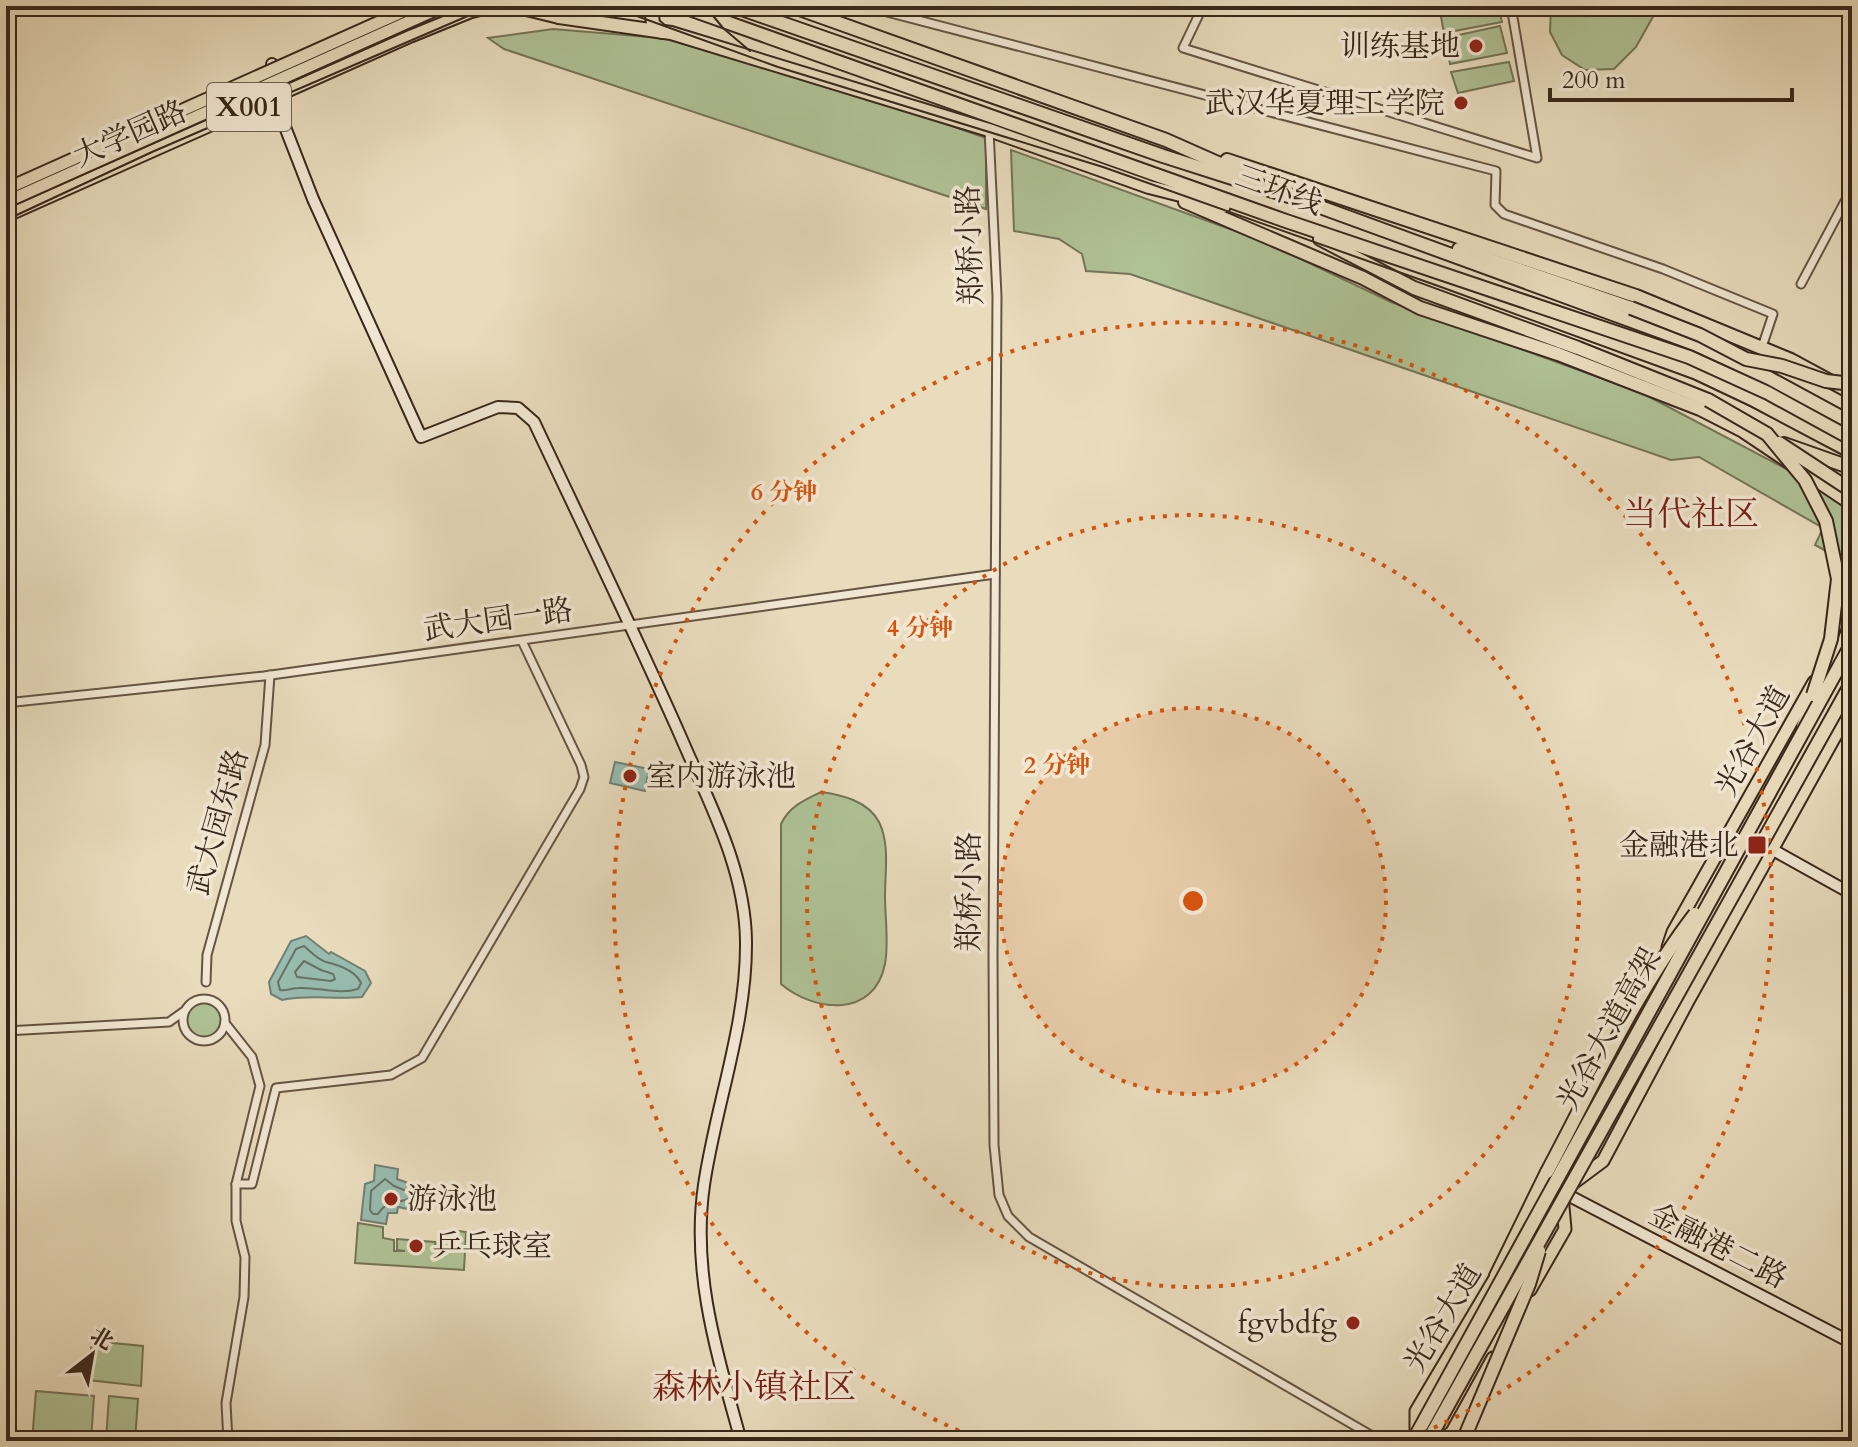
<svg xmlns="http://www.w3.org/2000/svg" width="1858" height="1447" font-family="Cardo,'Noto Serif SC',serif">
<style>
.green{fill:#afc296;stroke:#747458;stroke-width:2}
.water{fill:#97bcb0;stroke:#718074;stroke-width:2}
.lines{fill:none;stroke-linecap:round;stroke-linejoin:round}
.shore{stroke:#687265;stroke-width:2}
.street-casing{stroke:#655443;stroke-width:11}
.secondary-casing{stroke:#39271a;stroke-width:14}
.primary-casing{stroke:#39271a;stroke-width:15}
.highway-casing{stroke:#39271a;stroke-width:16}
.street{stroke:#f1e8d4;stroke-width:7}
.secondary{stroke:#f1e8d4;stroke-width:10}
.primary{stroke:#e9dcbd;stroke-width:11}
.highway{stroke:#e9dcbd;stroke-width:12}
.tram{stroke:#39271a;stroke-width:2}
.primary-bridge-casing{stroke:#39271a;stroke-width:15;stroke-linecap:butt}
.highway-bridge-casing{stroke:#39271a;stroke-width:16;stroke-linecap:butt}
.primary-bridge{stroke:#e9dcbd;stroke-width:11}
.highway-bridge{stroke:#e9dcbd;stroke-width:12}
.ring{fill:none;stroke:#d6540d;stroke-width:4;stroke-dasharray:4 8}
.poi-dot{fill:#8f2418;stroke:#f1e8d4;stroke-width:3}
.labels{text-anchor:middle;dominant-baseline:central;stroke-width:7;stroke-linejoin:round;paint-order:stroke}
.shield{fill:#f1e8d4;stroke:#706152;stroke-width:2}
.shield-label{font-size:28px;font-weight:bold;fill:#39271a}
.poi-label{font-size:30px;fill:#39271a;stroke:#f1e8d4;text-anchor:end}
.street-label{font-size:30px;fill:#39271a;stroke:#f1e8d4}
.quarter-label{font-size:34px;fill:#7a1f14;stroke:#f1e8d4}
.centre{fill:#d6540d;stroke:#f1e8d4;stroke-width:4}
.ring-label{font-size:24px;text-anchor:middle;font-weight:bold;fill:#d6540d;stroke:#f1e8d4;stroke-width:7;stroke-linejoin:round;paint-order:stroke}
</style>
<rect width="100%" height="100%" fill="#e9dcbd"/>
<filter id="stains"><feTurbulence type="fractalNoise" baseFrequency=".0025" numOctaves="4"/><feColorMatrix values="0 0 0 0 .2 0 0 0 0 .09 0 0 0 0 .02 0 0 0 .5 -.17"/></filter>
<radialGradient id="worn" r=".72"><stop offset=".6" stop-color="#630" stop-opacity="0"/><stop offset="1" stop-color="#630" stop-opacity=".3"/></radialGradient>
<!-- green -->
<g class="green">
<polygon points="1439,6 1498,6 1502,22 1444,33"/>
<polygon points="1551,6 1659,6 1636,47 1614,69 1585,70 1562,55 1550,32"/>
<polygon points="1500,26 1507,53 1450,64 1445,38"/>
<polygon points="669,27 986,138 986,209 504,49 488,38 553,29 649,37"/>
<polygon points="1509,62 1514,81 1458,93 1451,72"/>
<polygon points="1011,150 1263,241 1391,302 1642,393 1790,471 1852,510 1852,565 1815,545 1823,528 1699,457 1671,460 1130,274 1086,271 1082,254 1059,239 1014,231"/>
<path d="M 821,792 C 842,795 868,801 879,822 C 890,844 885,872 885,896 C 885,917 889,943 885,964 C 874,1019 814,1012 781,984 L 781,824 C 789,807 804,800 821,792 Z"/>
<circle cx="204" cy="1020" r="18"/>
<polygon points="358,1223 383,1227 383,1238 394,1240 394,1251 405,1251 397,1250 397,1239 435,1242 436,1254 438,1239 450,1239 451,1230 466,1232 464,1270 355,1263"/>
<polygon points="92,1341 143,1346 141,1386 88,1380"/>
<polygon points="36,1391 94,1396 91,1441 32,1441"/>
<polygon points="109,1396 138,1399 135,1441 106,1441"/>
</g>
<!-- water -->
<g class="water">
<polygon points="615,762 649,769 645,791 610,783"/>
<path d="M 306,936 L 329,954 L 331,952 L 365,971 L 371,983 L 362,997 C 335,1000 308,994 282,1000 L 271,994 L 269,982 L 291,941 Z"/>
<polygon points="375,1165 398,1169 397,1179 411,1184 420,1191 417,1211 398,1207 397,1213 388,1213 386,1224 361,1220 365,1184 374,1181"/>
</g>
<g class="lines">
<!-- shore -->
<g class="shore">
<path d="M 304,946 C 310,951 317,959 326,962 C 339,965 355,970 361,983 L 358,989 C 338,995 319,987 299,988 C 291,988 287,991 280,990 L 278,982 L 296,949 Z"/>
<polygon points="304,961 321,970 333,974 335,979 331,981 297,977 295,972"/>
<path d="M 385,1179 L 394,1186 L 409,1192 L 411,1198 C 400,1204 388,1198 378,1214 L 373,1214 L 370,1210 L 371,1191 Z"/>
</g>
<defs>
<g id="street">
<polyline points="864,6 1496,171 1495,205 1504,214 1663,269 1773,314 1762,347"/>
<polyline points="1203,6 1183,48 1537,158 1511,6"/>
<polyline points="989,130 997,296 993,955 994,1145 999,1195 1008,1216 1029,1237 1381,1441"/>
<polyline points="1801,284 1852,188"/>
<polyline points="6,703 264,676 995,574"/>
<polyline points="206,982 207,955 265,745 270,675"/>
<circle cx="204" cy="1020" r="21"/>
<polyline points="225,1023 252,1057 260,1086 236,1184 236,1221 245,1257 244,1297 226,1403 228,1441"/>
<polyline points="6,1031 169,1022 183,1012"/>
<polyline points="236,1184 252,1184 276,1088 391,1075 422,1058 580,789 584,777 581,765 522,641"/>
</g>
<g id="secondary">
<path d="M 272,64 L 273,96 L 313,199 L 421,437 L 498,407 L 518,408 L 534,422 C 583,526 633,629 680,735 C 708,801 745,867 746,941 C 747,1024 716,1104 704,1185 C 691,1274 718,1357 741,1441"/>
<polyline points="1773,850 1852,894"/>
<polyline points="1562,1192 1852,1343"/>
</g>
<g id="primary">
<polyline points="6,216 411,36 470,12 494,6"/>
<polyline points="1668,947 1673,932 1814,682"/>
<polyline points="1569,1147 1650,996 1658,974"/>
<polyline points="1572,1184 1603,1161 1687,1003 1852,706"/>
<polyline points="1544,1205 1562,1192 1566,1168"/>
<polyline points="1530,1290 1565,1229 1562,1196"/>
<polyline points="1416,1436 1416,1411 1501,1268"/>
<polyline points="1440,1441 1452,1432 1493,1358"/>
</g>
<g id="highway">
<polyline points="514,6 559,17 600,6"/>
<polyline points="651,6 653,24 662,32"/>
<polyline points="681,6 1286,221 1689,357 1768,393 1852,439"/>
<polyline points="733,6 1163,156 1301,200 1695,344 1769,378 1852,423"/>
<polyline points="791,6 1166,140 1245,175"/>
<polyline points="559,17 671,33 989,130 1149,187 1224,206"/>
<polyline points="1227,160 1636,296 1791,360 1852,393"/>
<polyline points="1185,202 1363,278 1420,308 1558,354 1700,409 1743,431 1852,504"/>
<polyline points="1320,239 1414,288 1578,348 1708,400"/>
<polyline points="1459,249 1631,308"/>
<polyline points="1784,444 1852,468"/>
<polyline points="1831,674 1852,621"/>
<polyline points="1803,727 1813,695"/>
<polyline points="1496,1276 1547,1172"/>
</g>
</defs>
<!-- street casing -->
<use href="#street" class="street-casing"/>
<!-- secondary casing -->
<use href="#secondary" class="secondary-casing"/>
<!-- primary casing -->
<use href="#primary" class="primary-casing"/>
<!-- highway casing -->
<use href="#highway" class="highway-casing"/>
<!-- street -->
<use href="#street" class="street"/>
<!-- secondary -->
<use href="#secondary" class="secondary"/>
<!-- primary -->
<use href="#primary" class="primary"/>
<!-- highway -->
<use href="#highway" class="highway"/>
<!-- tram -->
<g class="tram">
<polyline points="590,6 634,15 778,67 1103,167 1441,287 1693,379 1750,406 1852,460"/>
<polyline points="705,6 723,28 750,51"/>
<polyline points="6,220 152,152 491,6"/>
</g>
<defs>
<g id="primary-bridge">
<polyline points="6,189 415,6"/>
<polyline points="6,202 444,6"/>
</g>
<g id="highway-bridge">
<polyline points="1631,308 1700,335 1746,359 1782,366 1826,381 1852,384"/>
<polyline points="1708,400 1767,434 1805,480 1826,521 1838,579 1831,639 1813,695"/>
<polyline points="1779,443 1852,491"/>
<path d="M 1547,1172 C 1593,1086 1635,992 1695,914"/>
<polyline points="1413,1441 1852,643"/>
<polyline points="1428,1441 1852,682"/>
<polyline points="1463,1441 1529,1284 1539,1251"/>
</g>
</defs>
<!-- primary-bridge casing -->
<use href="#primary-bridge" class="primary-bridge-casing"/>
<!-- highway-bridge casing -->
<use href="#highway-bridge" class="highway-bridge-casing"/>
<!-- primary-bridge -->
<use href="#primary-bridge" class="primary-bridge"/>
<!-- highway-bridge -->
<use href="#highway-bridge" class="highway-bridge"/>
</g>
<!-- distance rings -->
<circle cx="1193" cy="901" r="193" fill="#d6540d" fill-opacity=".12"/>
<g class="ring">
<circle cx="1193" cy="901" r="193"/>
<circle cx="1193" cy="901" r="386"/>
<path d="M981 1440A579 579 0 1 1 1405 1440"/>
</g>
<!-- markers -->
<g class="poi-dot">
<circle cx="1476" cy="46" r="8"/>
<circle cx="1461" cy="103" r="8"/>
<circle cx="630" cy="776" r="8"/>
<rect x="1747" y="835" width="20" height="20" rx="4"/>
<circle cx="391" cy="1199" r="8"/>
<circle cx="416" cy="1246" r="8"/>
<circle cx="1353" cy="1323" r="8"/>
</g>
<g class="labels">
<!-- shield labels -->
<rect class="shield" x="207" y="83" width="84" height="48" rx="6"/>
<g class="shield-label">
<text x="249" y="107">X001</text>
</g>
<!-- poi labels -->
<g class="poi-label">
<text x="1460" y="46">训练基地</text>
<text x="1445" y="103">武汉华夏理工学院</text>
<text x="646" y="776" text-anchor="start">室内游泳池</text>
<text x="1739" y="845">金融港北</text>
<text x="407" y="1199" text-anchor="start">游泳池</text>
<text x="432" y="1246" text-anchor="start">乒乓球室</text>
<text x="1337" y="1323">fgvbdfg</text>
</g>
<!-- street labels -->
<g class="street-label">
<text transform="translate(130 134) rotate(-24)">大学园路</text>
<text transform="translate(1279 190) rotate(20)">三环线</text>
<text transform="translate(970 245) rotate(-92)">郑桥小路</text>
<text transform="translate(498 620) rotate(-8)">武大园一路</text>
<text transform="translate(1753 741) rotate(-61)">光谷大道</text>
<text transform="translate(218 822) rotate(-74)">武大园东路</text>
<text transform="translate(969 892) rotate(-90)">郑桥小路</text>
<text transform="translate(1609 1029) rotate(-61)">光谷大道高架</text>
<text transform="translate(1718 1246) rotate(27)">金融港二路</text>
<text transform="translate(1443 1318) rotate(-59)">光谷大道</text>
</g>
<!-- quarter labels -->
<g class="quarter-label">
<text x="1691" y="514">当代社区</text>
<text x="754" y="1387">森林小镇社区</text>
</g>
</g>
<circle cx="1193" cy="901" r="12" class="centre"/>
<g class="ring-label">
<text x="784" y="500">6 分钟</text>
<text x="920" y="636">4 分钟</text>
<text x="1057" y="773">2 分钟</text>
</g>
<!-- margin -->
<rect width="1858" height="1447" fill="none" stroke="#e9dcbd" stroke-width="32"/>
<rect x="8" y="8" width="1842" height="1431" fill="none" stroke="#39271a" stroke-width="4"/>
<rect x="16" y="16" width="1826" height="1415" fill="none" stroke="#39271a" stroke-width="2"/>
<!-- north arrow -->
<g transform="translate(92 1355) rotate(31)" stroke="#f1e8d4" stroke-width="6" paint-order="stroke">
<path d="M0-6L14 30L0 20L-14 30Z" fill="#39271a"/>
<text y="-12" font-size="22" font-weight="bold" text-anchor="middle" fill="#39271a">北</text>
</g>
<!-- scale -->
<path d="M1550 88v12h242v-12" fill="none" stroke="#39271a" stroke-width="4"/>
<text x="1562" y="88" font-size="24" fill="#39271a" stroke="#f1e8d4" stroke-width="6" paint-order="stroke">200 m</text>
<rect width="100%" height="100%" filter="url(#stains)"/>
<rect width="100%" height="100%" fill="url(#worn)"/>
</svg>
